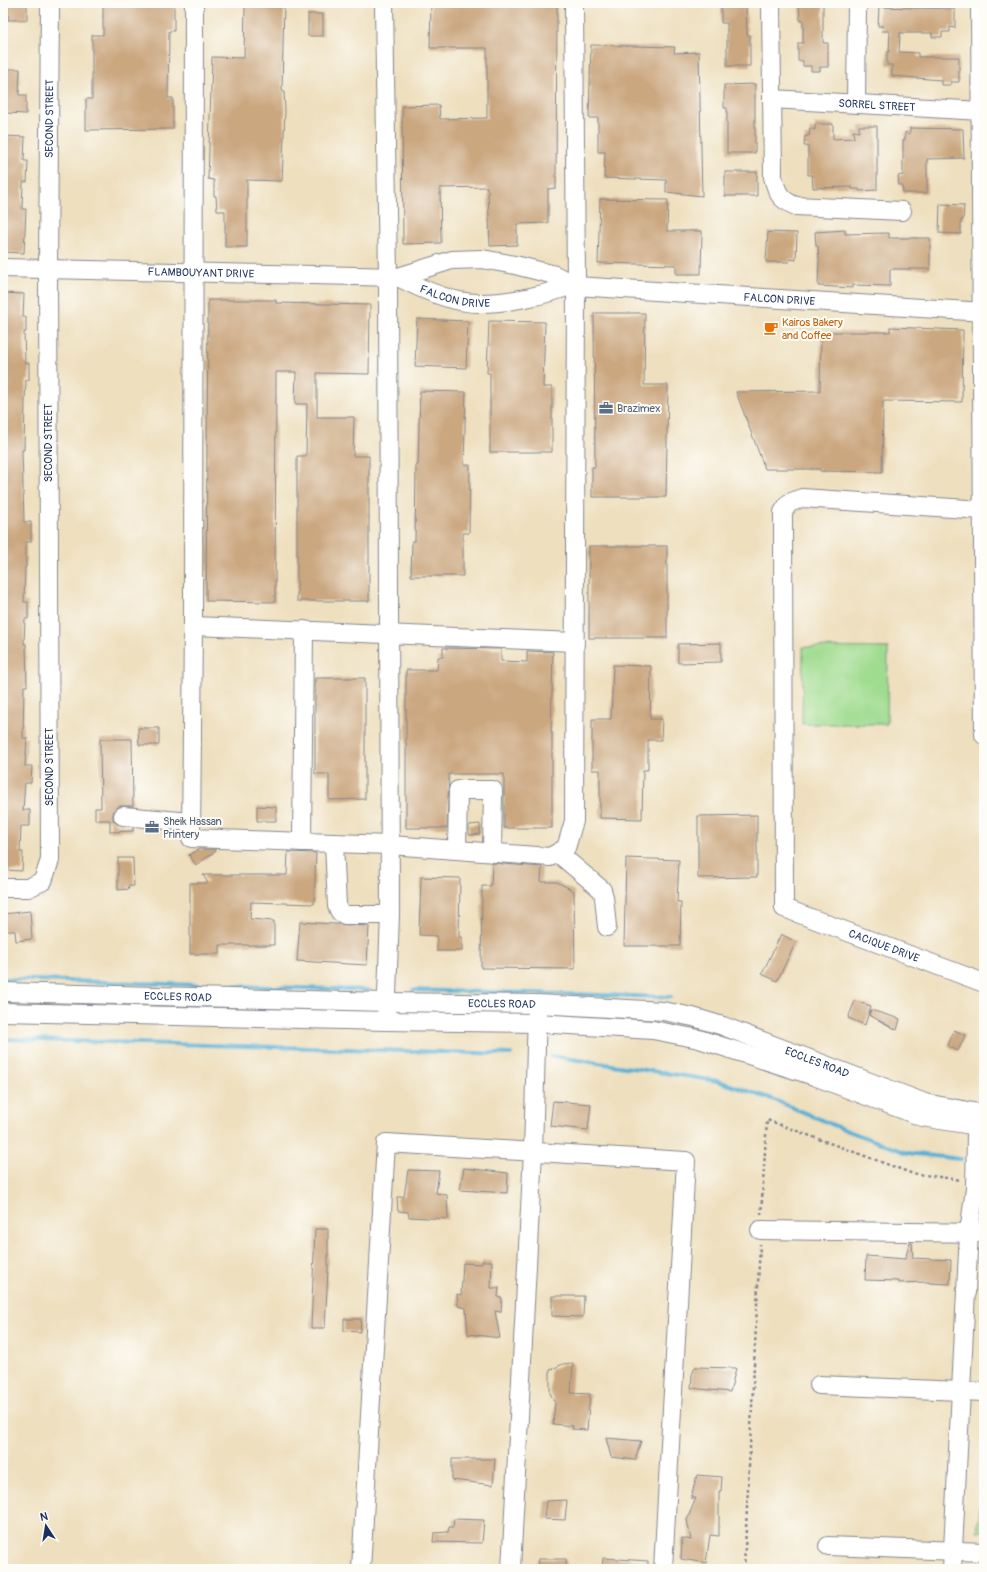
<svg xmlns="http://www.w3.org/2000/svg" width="987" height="1572" font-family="Pangolin,sans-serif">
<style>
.green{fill:#a0dc90;stroke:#5e8677}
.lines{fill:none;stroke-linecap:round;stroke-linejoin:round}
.stream{stroke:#59b0d6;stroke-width:4}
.building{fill:#cba780}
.minor-casing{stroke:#84878e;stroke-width:20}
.path{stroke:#84878e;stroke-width:2.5;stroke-dasharray:3 3;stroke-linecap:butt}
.minor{stroke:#fff;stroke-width:18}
.labels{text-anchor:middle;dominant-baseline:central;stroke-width:4;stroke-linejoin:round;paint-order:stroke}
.street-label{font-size:11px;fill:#1b2f5e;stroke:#fdfcf7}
.food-label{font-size:11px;fill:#c56008;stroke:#fdfcf7;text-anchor:start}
.service-label{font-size:11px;fill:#4e5e75;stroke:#fdfcf7;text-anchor:start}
</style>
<rect width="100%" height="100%" fill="#fdfcf7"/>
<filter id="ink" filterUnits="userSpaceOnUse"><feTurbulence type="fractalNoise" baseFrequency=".025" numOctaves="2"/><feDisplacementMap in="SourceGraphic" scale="8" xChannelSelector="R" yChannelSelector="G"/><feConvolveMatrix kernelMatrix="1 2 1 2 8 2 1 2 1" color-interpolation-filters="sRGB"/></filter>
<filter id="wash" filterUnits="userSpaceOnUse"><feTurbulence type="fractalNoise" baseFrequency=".012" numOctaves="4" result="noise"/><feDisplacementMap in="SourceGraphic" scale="16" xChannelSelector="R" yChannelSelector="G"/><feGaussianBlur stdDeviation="0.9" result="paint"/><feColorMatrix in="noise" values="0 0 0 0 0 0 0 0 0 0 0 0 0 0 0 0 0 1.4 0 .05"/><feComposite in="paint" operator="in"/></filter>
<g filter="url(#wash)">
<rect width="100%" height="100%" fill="#eedfbe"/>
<!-- green -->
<g class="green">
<polygon points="803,647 888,648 887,724 802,724"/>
<polygon points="982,1489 984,1489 984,1531 977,1531"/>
</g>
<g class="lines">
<!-- stream -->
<g class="stream">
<polyline points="3,979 369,990"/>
<polyline points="413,990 671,997"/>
<polyline points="3,1039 511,1054"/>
<polyline points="552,1056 718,1081 772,1099 843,1129 907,1153 961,1159"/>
</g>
</g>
<g id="blocks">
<!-- building -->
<g class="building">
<rect x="8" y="3" width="19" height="17"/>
<polygon points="103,3 174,3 174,31 169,31 168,98 173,98 173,129 86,130 86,99 92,99 92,35 103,35"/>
<polygon points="245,3 284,3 282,91 284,91 285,111 282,181 247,180 247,247 225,247 225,211 217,211 216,196 214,196 214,180 208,179 212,57 244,58"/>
<polygon points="431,3 557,3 556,188 548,189 548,223 517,224 517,245 490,246 488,190 487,190 487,187 440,188 441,243 403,244 402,106 439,105 440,119 487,118 487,48 430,48"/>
<polygon points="721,3 746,3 747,35 750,35 750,66 727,66 727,23 721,23"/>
<polygon points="799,3 823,3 823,43 828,43 828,67 820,67 820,71 811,71 811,66 803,66 803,61 798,61 798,43 803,43 803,21 800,21"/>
<polygon points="879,7 955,9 955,28 950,27 950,32 942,32 942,37 932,37 932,33 900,33 899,52 918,53 918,57 959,57 959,82 951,82 951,85 941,85 941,80 892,76 892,65 887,65 887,52 889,52 890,31 882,31 883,26 878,26"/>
<rect x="308" y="14" width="15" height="22"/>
<polygon points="591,45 675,47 674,53 699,52 702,196 666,192 666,180 604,178 605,152 598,152 598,118 589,118"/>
<polygon points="3,69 20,69 19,95 26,95 26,114 6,113 7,85 3,85"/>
<polygon points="755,84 755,153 727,153 727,108 724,108 724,85"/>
<polygon points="815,124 833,124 833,139 854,138 853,131 859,132 859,126 877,126 877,190 859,191 859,189 852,189 852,187 813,188 812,175 808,175 808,146 804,146 805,136 809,136 810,128 815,130"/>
<polygon points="910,128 963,129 964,158 927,159 927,193 903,193 902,185 899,185 898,176 903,175 903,140 905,140 905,132 910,134"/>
<polygon points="3,136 25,137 24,161 28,161 27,182 23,182 22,209 26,209 24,253 3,252 3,208 5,208 5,181 3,181"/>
<rect x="725" y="172" width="32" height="24"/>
<polygon points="600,199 668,200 667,231 702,231 701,274 676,274 676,265 598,263"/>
<polygon points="940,204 964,205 963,220 961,220 961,234 939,233"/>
<polygon points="845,230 845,234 889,233 889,238 930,238 930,269 890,269 890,286 853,285 853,288 818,286 819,260 818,246 816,246 815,232"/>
<polygon points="768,232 797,233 796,260 789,259 789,262 766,262"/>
<polygon points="3,293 24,294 23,317 26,317 26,332 24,332 25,363 29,363 29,380 26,380 25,401 24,450 22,450 24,522 31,522 31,542 26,542 26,567 25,567 24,602 28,602 28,619 25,619 24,644 26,644 27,686 24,686 23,738 27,738 25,766 32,766 31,783 25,783 23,810 30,810 30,826 21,826 20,852 23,852 22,871 3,870 3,362 6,363"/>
<polygon points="208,300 276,300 276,303 370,305 369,374 317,373 317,417 354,417 353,456 369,456 369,601 297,601 297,456 306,456 307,404 295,404 296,372 276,372 275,602 206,601"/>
<polygon points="594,313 645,313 644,385 668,385 666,497 592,497 592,467 595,467"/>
<polygon points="417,319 468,321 466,368 415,366"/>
<polygon points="489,321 545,322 543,387 552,387 552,452 490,452 490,373 487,373"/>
<polygon points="890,327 963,330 962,402 883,401 882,472 820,471 820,469 765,469 736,392 820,391 821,332 890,332"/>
<polygon points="420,391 466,392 464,465 470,465 469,533 463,533 463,576 411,576 412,541 415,541 416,465 418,465"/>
<rect x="589" y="546" width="78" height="92"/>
<polygon points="721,643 721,662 678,663 678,644"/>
<polygon points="443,648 501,649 501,661 527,662 527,651 553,652 551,732 552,732 552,828 504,828 504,774 449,774 447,828 406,828 406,670 437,670 438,657 443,657"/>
<polygon points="613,665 651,666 650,719 662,719 661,740 648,740 648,770 643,770 642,819 600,818 600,770 592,770 592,719 611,719"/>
<polygon points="315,678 365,678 365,799 329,800 329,774 315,774"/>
<polygon points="138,728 159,728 159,745 139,745"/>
<polygon points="100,739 132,739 133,806 119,806 114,810 113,815 113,820 117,824 133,827 133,831 110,832 110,820 95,820 95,808 101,808"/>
<polygon points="257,806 276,807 276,821 257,821"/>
<polygon points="757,815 757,877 698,878 698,816"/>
<polygon points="480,824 480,834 469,835 469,825"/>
<polygon points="199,849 215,849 216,851 196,865 189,855"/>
<polygon points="288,852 316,853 314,904 251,902 250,919 274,921 274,945 220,945 220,954 190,954 190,883 208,883 203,875 287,875"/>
<polygon points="118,858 133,858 134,886 128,886 129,889 118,890"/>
<polygon points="626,858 679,860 677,902 681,902 680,946 624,946"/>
<polygon points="492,863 542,867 541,882 557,882 574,891 575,969 481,968 482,886 491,886"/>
<polygon points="421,877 460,878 459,937 462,937 462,951 437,951 437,936 419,935"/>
<polygon points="30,911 32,939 16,941 15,931 3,931 3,914"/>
<polygon points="300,922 369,926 367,965 297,961"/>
<polygon points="781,934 796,942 777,981 762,974"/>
<polygon points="855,1001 871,1006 865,1025 848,1018"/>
<polygon points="871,1010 900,1019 897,1030 869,1015"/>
<polygon points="954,1030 965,1035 958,1051 948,1046"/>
<polygon points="553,1101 591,1104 588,1130 550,1126"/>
<polygon points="464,1168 508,1173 507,1193 460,1190"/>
<polygon points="408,1170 439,1171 436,1193 447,1195 448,1219 409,1217 408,1212 398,1211 397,1197 404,1197"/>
<polygon points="315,1229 328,1229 328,1269 325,1328 311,1328"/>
<polygon points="910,1243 912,1243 913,1258 951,1260 950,1284 929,1283 929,1282 898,1283 898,1281 865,1280 866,1256 905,1259"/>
<polygon points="482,1261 492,1261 491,1288 499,1288 498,1297 502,1298 501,1312 495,1311 500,1338 468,1334 466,1308 458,1306 457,1294 461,1295 463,1263 482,1264"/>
<polygon points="552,1296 584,1296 583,1317 552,1316"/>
<polygon points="344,1319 361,1319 360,1332 344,1331"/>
<polygon points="573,1363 571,1393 590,1394 587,1430 572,1429 573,1426 553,1424 555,1403 550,1393 550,1370 563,1364"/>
<polygon points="695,1367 736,1368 730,1392 691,1388 692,1375"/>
<polygon points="606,1438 641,1441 635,1460 611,1457"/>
<polygon points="452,1459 495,1459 493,1485 452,1480"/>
<polygon points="697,1475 722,1477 721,1491 719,1491 719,1536 710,1535 706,1563 681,1559 682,1538 691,1540 687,1520 696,1498 691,1498"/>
<polygon points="567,1500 565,1520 544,1519 546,1501"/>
<polygon points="454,1519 484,1520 482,1543 433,1542 434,1533 448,1532 449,1527 453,1527"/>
<polygon points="603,1558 648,1561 648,1569 602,1569"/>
<polygon points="538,1559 566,1559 566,1569 537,1569"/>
</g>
</g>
</g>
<g filter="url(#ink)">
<use href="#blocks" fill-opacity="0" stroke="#84878e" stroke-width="1"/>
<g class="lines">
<defs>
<g id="minor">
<polyline points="194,3 193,626 191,838 390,845 550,857 566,848 574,821 576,286 574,3"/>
<polyline points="384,3 388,277 390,915 386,1021"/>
<path d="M 771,3 L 773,177 C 777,193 780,200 796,206 L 902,211"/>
<polyline points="980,3 984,735"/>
<path id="s1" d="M 772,99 L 981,111"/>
<polyline points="856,104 857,3"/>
<path id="s2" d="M 3,268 L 398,277 L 452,260 L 482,259 L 515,265 L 555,275 L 576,286 L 984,312"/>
<path id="s3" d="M 398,277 C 421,289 455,304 481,303 C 508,303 546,295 572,285"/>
<path id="s4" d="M 982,510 L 802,498 L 789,503 L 783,512 L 784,908 L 984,983"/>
<polyline points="193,626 575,642"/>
<polyline points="123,816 191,822"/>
<polyline points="302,842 304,630"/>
<polyline points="334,843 337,906 340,912 345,915 390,915"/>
<polyline points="457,850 458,790 493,790 492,852"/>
<polyline points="558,853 602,890 604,897 607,927"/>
<path id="s5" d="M 3,888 L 28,888 L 43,881 L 50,860 L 48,269 L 50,3"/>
<path id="s6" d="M 3,992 L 386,1002 L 538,1004 L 663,1011 L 693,1017 L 723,1026 L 925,1103 L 984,1114"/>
<polyline points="3,1012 386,1021 537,1023 653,1030 699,1039 814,1076 922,1117 984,1127"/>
<polyline points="760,1230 984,1233"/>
<polyline points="819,1385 984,1392"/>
<polyline points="828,1546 984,1552"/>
<polyline points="361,1569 386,1143 686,1161 663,1569"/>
<polyline points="511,1569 533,1152 537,1011"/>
<polyline points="952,1569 969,1232 975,1189 976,1136 978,1115"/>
</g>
</defs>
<!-- minor casing -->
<use href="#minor" class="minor-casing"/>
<!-- path -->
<g class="path">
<polyline points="761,1215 767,1120 911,1173 961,1180"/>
<polyline points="744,1569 760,1244"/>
</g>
<!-- minor -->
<use href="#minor" class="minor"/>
</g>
</g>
<!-- icons -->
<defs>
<symbol id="cafe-bare" viewBox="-9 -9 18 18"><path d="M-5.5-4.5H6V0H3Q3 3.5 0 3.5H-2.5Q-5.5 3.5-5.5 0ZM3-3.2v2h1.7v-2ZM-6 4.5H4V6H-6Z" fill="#e8710a" stroke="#fdfcf7" stroke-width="2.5" paint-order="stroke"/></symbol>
<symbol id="office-bare" viewBox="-9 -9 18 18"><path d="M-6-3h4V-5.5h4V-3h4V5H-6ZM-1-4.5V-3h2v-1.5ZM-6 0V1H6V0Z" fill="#5c6f8a" stroke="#fdfcf7" stroke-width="2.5" paint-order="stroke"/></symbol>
</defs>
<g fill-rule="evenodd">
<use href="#cafe-bare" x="761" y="318" width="20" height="20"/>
<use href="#office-bare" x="596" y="398" width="20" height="20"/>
<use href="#office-bare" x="142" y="817" width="20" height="20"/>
</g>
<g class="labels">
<!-- street labels -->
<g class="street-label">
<text stroke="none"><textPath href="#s1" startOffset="105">SORREL STREET</textPath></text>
<text stroke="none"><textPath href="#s5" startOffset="805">SECOND STREET</textPath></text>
<text stroke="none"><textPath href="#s2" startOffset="198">FLAMBOUYANT DRIVE</textPath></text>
<text stroke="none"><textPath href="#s3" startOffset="61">FALCON DRIVE</textPath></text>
<text stroke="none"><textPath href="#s2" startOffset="784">FALCON DRIVE</textPath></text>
<text transform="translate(48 443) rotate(-90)">SECOND STREET</text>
<text transform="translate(49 767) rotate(-90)">SECOND STREET</text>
<text stroke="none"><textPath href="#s4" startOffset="708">CACIQUE DRIVE</textPath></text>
<text stroke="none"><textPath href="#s6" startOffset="175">ECCLES ROAD</textPath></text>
<text stroke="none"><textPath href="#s6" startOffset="499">ECCLES ROAD</textPath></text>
<text stroke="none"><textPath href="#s6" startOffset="823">ECCLES ROAD</textPath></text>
</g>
<!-- food labels -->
<g class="food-label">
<text x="782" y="322">Kairos Bakery<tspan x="782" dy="13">and Coffee</tspan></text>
</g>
<!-- service labels -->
<g class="service-label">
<text x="617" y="408">Brazimex</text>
<text x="163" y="821">Sheik Hassan<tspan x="163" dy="13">Printery</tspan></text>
</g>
</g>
<!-- margin -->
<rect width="987" height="1572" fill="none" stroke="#fdfcf7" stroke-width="16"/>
<!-- north arrow -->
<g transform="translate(46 1526) rotate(348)" stroke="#fdfcf7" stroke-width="3" paint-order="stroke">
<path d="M0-3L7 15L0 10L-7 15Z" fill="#1b2f5e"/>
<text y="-6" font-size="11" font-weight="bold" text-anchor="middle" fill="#1b2f5e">N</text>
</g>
</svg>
